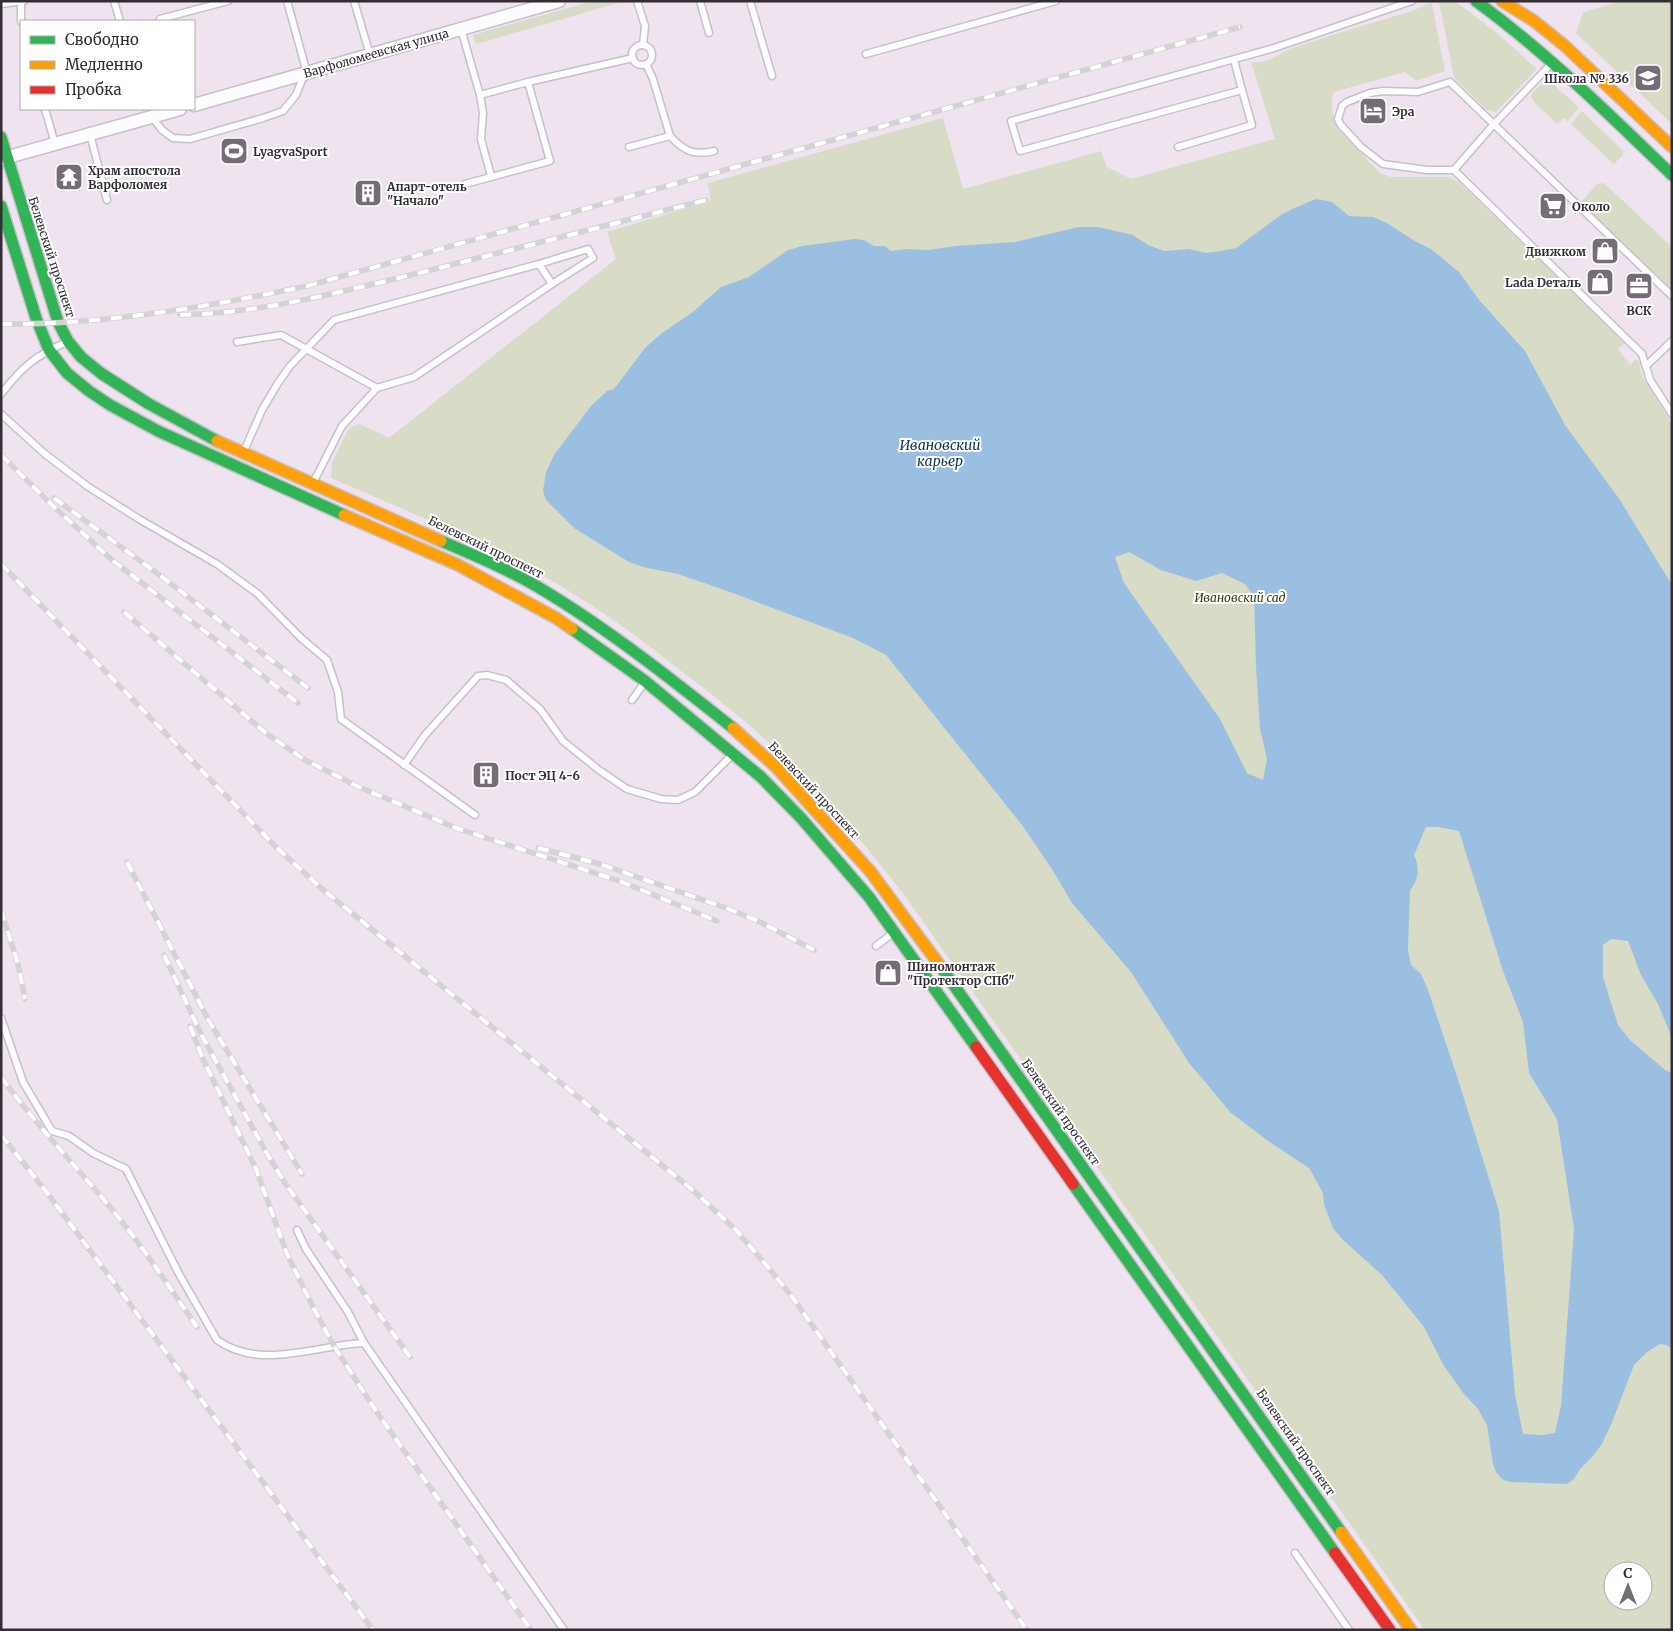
<svg xmlns="http://www.w3.org/2000/svg" width="1673" height="1631" font-family="Merriweather,serif">
<style>
.green{fill:#d8dcc6;fill-rule:evenodd}
.water{fill:#9bbfe1;fill-rule:evenodd}
.lines{fill:none;stroke-linecap:round;stroke-linejoin:round}
.lane-casing{stroke:#c8c0c9;stroke-width:9}
.street-casing{stroke:#c8c0c9;stroke-width:15}
.fast-casing{stroke:#c8c0c9;stroke-width:14}
.slow-casing{stroke:#c8c0c9;stroke-width:14}
.jam-casing{stroke:#c8c0c9;stroke-width:14}
.lane{stroke:#fcfbfd;stroke-width:6}
.street{stroke:#fcfbfd;stroke-width:12}
.fast{stroke:#30b455;stroke-width:11}
.slow{stroke:#ff9f0a;stroke-width:11}
.jam{stroke:#e5322d;stroke-width:11}
.rail-casing{stroke:#d5d2d6;stroke-width:5.5}
.rail{stroke:#fff;stroke-width:4;stroke-dasharray:11;stroke-linecap:butt}
.labels{text-anchor:middle;dominant-baseline:central;stroke-width:4;stroke-linejoin:round;paint-order:stroke}
.street-label{font-size:12px;fill:#342d35;stroke:#fff}
.poi-label{font-size:12px;font-weight:bold;fill:#342d35;stroke:#fff;text-anchor:start}
.park-label{font-size:12px;font-style:italic;fill:#323f10;stroke:#fff}
.water-label{font-size:14px;font-style:italic;fill:#0a3754;stroke:#fff}
</style>
<rect width="100%" height="100%" fill="#eee3ef"/>
<!-- green -->
<g class="green">
<polygon points="593,1 625,1 476,44 473,35"/>
<polygon points="1439,1 1455,1 1497,33 1537,69 1496,112 1487,110 1454,78"/>
<polygon points="1623,1 1672,1 1672,124 1576,33 1583,12"/>
<path d="M 1430,3 L 1432,4 L 1445,71 L 1416,81 L 1405,72 L 1334,92 L 1332,99 L 1332,110 L 1336,127 L 1380,173 L 1391,177 L 1447,177 L 1458,181 L 1625,343 L 1618,349 L 1630,365 L 1635,360 L 1639,361 L 1641,374 L 1672,424 L 1672,1630 L 1425,1630 L 902,892 C 863,842 821,792 774,748 C 745,720 713,695 681,671 C 639,637 594,605 547,578 C 478,539 404,510 331,478 L 332,463 L 349,428 L 360,424 L 389,438 L 616,259 L 607,232 L 711,201 L 708,183 L 943,118 L 963,189 L 1101,151 L 1107,167 L 1131,179 L 1275,139 L 1251,62 C 1270,64 1275,55 1290,49 C 1321,38 1352,29 1382,20 C 1398,15 1415,11 1430,3 ZM 1613,1571 L 1643,1571 L 1643,1601 L 1613,1601 Z"/>
<polygon points="1548,79 1579,108 1567,121 1564,118 1559,123 1556,123 1534,102 1531,95 1545,80"/>
<polygon points="1582,111 1623,151 1623,155 1614,164 1571,124"/>
<polygon points="1604,183 1672,247 1672,291 1580,203 1597,184"/>
</g>
<!-- water -->
<path class="water" d="M 1316,199 L 1332,202 L 1349,216 L 1373,217 L 1387,223 L 1413,240 L 1431,249 L 1459,272 L 1480,301 L 1525,351 L 1565,425 L 1620,500 L 1672,585 L 1672,1038 L 1658,1004 L 1641,975 L 1628,941 L 1611,939 L 1603,945 L 1603,977 L 1618,1025 L 1629,1039 L 1665,1070 L 1672,1073 L 1672,1349 L 1667,1345 L 1660,1344 L 1647,1352 L 1634,1365 L 1611,1425 L 1602,1444 L 1592,1457 L 1580,1469 L 1574,1479 L 1567,1484 L 1510,1482 L 1502,1479 L 1496,1472 L 1493,1464 L 1487,1425 L 1478,1409 L 1464,1394 L 1444,1366 L 1424,1327 L 1382,1275 L 1343,1240 L 1333,1228 L 1324,1204 L 1323,1193 L 1309,1168 L 1268,1141 L 1230,1112 L 1206,1083 L 1189,1063 L 1131,972 L 1072,903 L 1052,869 L 1022,825 L 886,655 L 853,638 L 730,592 L 678,574 L 647,568 L 629,562 L 574,528 L 546,500 L 543,491 L 546,472 L 554,455 L 591,406 L 607,391 L 614,389 L 645,348 L 662,333 L 693,312 L 721,287 L 749,277 L 788,250 L 802,246 L 855,239 L 864,240 L 874,246 L 885,246 L 891,251 L 905,249 L 929,250 L 955,246 L 1015,242 L 1079,227 L 1098,227 L 1133,235 L 1148,245 L 1164,251 L 1189,249 L 1206,253 L 1221,251 L 1236,248 L 1281,215 L 1292,209 ZM 1129,552 L 1161,570 L 1196,581 L 1222,573 L 1245,584 L 1254,596 L 1256,666 L 1260,729 L 1267,759 L 1263,780 L 1247,773 L 1220,719 L 1124,583 L 1115,557 ZM 1426,827 L 1438,827 L 1459,831 L 1503,971 L 1523,1022 L 1529,1073 L 1557,1119 L 1574,1229 L 1561,1406 L 1555,1433 L 1542,1435 L 1523,1434 L 1515,1394 L 1499,1211 L 1457,1076 L 1428,990 L 1421,974 L 1411,965 L 1408,951 L 1410,890 C 1419,879 1420,867 1414,855 Z"/>
<g class="lines">
<defs>
<g id="lane">
<polyline points="114,1 120,21"/>
<polyline points="287,1 307,73"/>
<polyline points="354,1 370,55"/>
<polyline points="637,1 645,26 643,45"/>
<polyline points="700,1 709,33"/>
<polyline points="750,1 772,76"/>
<polyline points="21,2 21,21"/>
<polyline points="1,4 24,1"/>
<polyline points="161,21 160,19 228,1"/>
<polyline points="461,29 480,95 483,113 481,139 491,176"/>
<circle cx="642" cy="55" r="10"/>
<polyline points="866,54 1056,1"/>
<polyline points="1234,60 1242,90 1020,151 1011,121 1274,48 1412,1"/>
<path d="M 646,64 L 653,79 L 670,136 C 684,151 694,156 714,151"/>
<polyline points="480,95 528,82 633,58"/>
<polyline points="45,109 55,144"/>
<polyline points="152,117 162,130 173,138 190,139 263,118 283,111 296,95 304,75"/>
<polyline points="90,134 107,200"/>
<polyline points="629,147 670,136"/>
<polyline points="1178,147 1252,125 1242,90"/>
<polyline points="1454,170 1494,124 1551,64"/>
<polyline points="465,184 550,161 528,82"/>
<polyline points="539,264 588,249 593,258 552,284"/>
<polyline points="1672,296 1450,82 1418,92 1383,91 1370,93 1347,102 1342,106 1338,119 1340,124 1361,147 1383,164 1427,170 1454,170 1642,354 1650,380 1672,414"/>
<polyline points="237,342 281,335 377,388"/>
<polyline points="1646,366 1672,341"/>
<path d="M 1,394 C 22,367 36,355 67,342"/>
<polyline points="1,414 45,454 87,486 139,519 217,564 258,594 301,638 327,660 338,692 341,719 475,815"/>
<polyline points="244,451 262,410 278,383 290,366 334,320 539,264 552,284 414,377 377,388 342,426 314,481"/>
<polyline points="632,700 645,682"/>
<polyline points="404,765 425,735 478,676 487,675 506,680 540,709 563,741 599,770 627,789 661,799 678,800 695,792 732,755"/>
<polyline points="876,946 893,933"/>
<path d="M 1,1018 L 23,1082 L 52,1131 L 69,1136 L 93,1153 L 126,1169 L 179,1274 L 217,1340 C 261,1371 316,1345 364,1343 L 564,1630"/>
<polyline points="297,1230 306,1249 348,1312 364,1343"/>
<polyline points="1295,1553 1349,1630"/>
</g>
<g id="street">
<polyline points="194,105 559,1"/>
<polyline points="1,159 180,109"/>
</g>
<g id="fast">
<path d="M 1476,1 C 1547,53 1609,114 1672,175"/>
<polyline points="1,137 58,322 68,341 81,357 102,374 149,404 217,441"/>
<polyline points="1,206 36,318 49,350 67,373 89,391 110,405 158,431 344,515"/>
<path d="M 441,541 C 474,555 507,569 538,587 C 607,628 670,678 733,728"/>
<polyline points="572,629 645,681 761,777 801,818 869,897 976,1047"/>
<polyline points="941,967 1341,1532"/>
<polyline points="1073,1184 1335,1553"/>
</g>
<g id="slow">
<polyline points="1502,1 1534,21 1565,46 1672,147"/>
<polyline points="217,441 441,541"/>
<polyline points="344,515 458,565 556,618 572,629"/>
<polyline points="733,728 776,767 870,871 941,967"/>
<polyline points="1341,1532 1411,1630"/>
</g>
<g id="jam">
<polyline points="976,1047 1073,1184"/>
<polyline points="1335,1553 1390,1630"/>
</g>
</defs>
<!-- lane casing -->
<use href="#lane" class="lane-casing"/>
<!-- street casing -->
<use href="#street" class="street-casing"/>
<!-- fast casing -->
<use href="#fast" class="fast-casing"/>
<!-- slow casing -->
<use href="#slow" class="slow-casing"/>
<!-- jam casing -->
<use href="#jam" class="jam-casing"/>
<!-- lane -->
<use href="#lane" class="lane"/>
<!-- street -->
<use href="#street" class="street"/>
<!-- fast -->
<use href="#fast" class="fast"/>
<!-- slow -->
<use href="#slow" class="slow"/>
<!-- jam -->
<use href="#jam" class="jam"/>
<defs>
<g id="rail">
<path d="M 180,315 C 262,313 336,293 415,274 C 512,250 609,225 706,200"/>
<path d="M 1,324 C 104,325 206,307 307,286 L 1240,27"/>
<polyline points="1,455 52,505 112,560 298,703"/>
<polyline points="54,498 154,571 308,688"/>
<polyline points="1,564 277,848 321,888 695,1192 735,1229 768,1267 793,1298 1027,1630"/>
<polyline points="124,612 267,734 305,760 359,787 456,828 622,882 717,921"/>
<polyline points="538,848 600,864 726,908 758,921 814,950"/>
<polyline points="127,862 209,1021 302,1174"/>
<polyline points="1,910 18,964 25,999"/>
<polyline points="164,955 201,1034 266,1152 285,1183 410,1357"/>
<polyline points="190,1026 203,1059 256,1169 287,1254 313,1307 334,1346 376,1411 531,1630"/>
<path d="M 1,1077 C 36,1125 77,1167 114,1212 C 144,1248 170,1288 197,1327"/>
<polyline points="1,1135 45,1190 373,1630"/>
</g>
</defs>
<!-- rail casing -->
<use href="#rail" class="rail-casing"/>
<!-- rail -->
<use href="#rail" class="rail"/>
</g>
<!-- icons -->
<defs>
<symbol id="school-square" viewBox="-11 -11 22 22"><rect x="-9" y="-9" width="18" height="18" rx="4" fill="#756d76" stroke="#fff"/><path d="M0-5L7-2L0 1L-7-2ZM-4 1L0 2.5L4 1V4Q0 6-4 4Z" fill="#fff"/></symbol>
<symbol id="hotel-square" viewBox="-11 -11 22 22"><rect x="-9" y="-9" width="18" height="18" rx="4" fill="#756d76" stroke="#fff"/><path d="M-6-4.5h1.5V1H6V5H4.5V3h-9V5H-6ZM-4 0a1.8 1.8 0 1 1 3.6 0ZM.5 0V-2.5h3Q6-2.5 6 0Z" fill="#fff"/></symbol>
<symbol id="stadium-square" viewBox="-11 -11 22 22"><rect x="-9" y="-9" width="18" height="18" rx="4" fill="#756d76" stroke="#fff"/><path d="M0-5a6.5 5 0 1 0 0 10a6.5 5 0 1 0 0-10ZM-3.5-1.8h7v3.6h-7Z" fill="#fff"/></symbol>
<symbol id="temple-square" viewBox="-11 -11 22 22"><rect x="-9" y="-9" width="18" height="18" rx="4" fill="#756d76" stroke="#fff"/><path d="M0-6L5-2H3V0L6.5 2.5H4V6H1.5V3h-3V6H-4V2.5H-6.5L-3 0V-2H-5Z" fill="#fff"/></symbol>
<symbol id="building-square" viewBox="-11 -11 22 22"><rect x="-9" y="-9" width="18" height="18" rx="4" fill="#756d76" stroke="#fff"/><path d="M-4-6H4V6H1V3H-1V6H-4ZM-2.5-4.3h1.7v1.8h-1.7ZM.8-4.3h1.7v1.8H.8ZM-2.5-1h1.7V.8h-1.7ZM.8-1h1.7V.8H.8Z" fill="#fff"/></symbol>
<symbol id="supermarket-square" viewBox="-11 -11 22 22"><rect x="-9" y="-9" width="18" height="18" rx="4" fill="#756d76" stroke="#fff"/><path d="M-6-5.5h2.5l.6 2H6L4.5 2H-2.5L-4.4-4H-6ZM-1.5 3.2a1.3 1.3 0 1 0 .1 0ZM3 3.2a1.3 1.3 0 1 0 .1 0Z" fill="#fff"/></symbol>
<symbol id="shop-square" viewBox="-11 -11 22 22"><rect x="-9" y="-9" width="18" height="18" rx="4" fill="#756d76" stroke="#fff"/><path d="M-5-2.5h2.3a2.7 3.5 0 0 1 5.4 0H5L5.5 6h-11ZM-1.5-2.5h3a1.5 2.3 0 0 0-3 0Z" fill="#fff"/></symbol>
<symbol id="office-square" viewBox="-11 -11 22 22"><rect x="-9" y="-9" width="18" height="18" rx="4" fill="#756d76" stroke="#fff"/><path d="M-6-3h4V-5.5h4V-3h4V5H-6ZM-1-4.5V-3h2v-1.5ZM-6 0V1H6V0Z" fill="#fff"/></symbol>
</defs>
<g fill-rule="evenodd">
<use href="#school-square" x="1632" y="62" width="32" height="32"/>
<use href="#hotel-square" x="1357" y="95" width="32" height="32"/>
<use href="#stadium-square" x="218" y="135" width="32" height="32"/>
<use href="#temple-square" x="53" y="161" width="32" height="32"/>
<use href="#building-square" x="352" y="177" width="32" height="32"/>
<use href="#supermarket-square" x="1537" y="190" width="32" height="32"/>
<use href="#shop-square" x="1589" y="235" width="32" height="32"/>
<use href="#shop-square" x="1584" y="266" width="32" height="32"/>
<use href="#office-square" x="1623" y="270" width="32" height="32"/>
<use href="#building-square" x="470" y="759" width="32" height="32"/>
<use href="#shop-square" x="872" y="957" width="32" height="32"/>
</g>
<g class="labels">
<!-- street labels -->
<g class="street-label">
<text transform="translate(376 53) rotate(-16)">Варфоломеевская улица</text>
<text transform="translate(52 257) rotate(72)">Белевский проспект</text>
<text transform="translate(486 547) rotate(26)">Белевский проспект</text>
<text transform="translate(814 790) rotate(47)">Белевский проспект</text>
<text transform="translate(1061 1112) rotate(55)">Белевский проспект</text>
<text transform="translate(1296 1442) rotate(55)">Белевский проспект</text>
</g>
<!-- poi labels -->
<g class="poi-label">
<text x="1629" y="78" text-anchor="end">Школа № 336</text>
<text x="1392" y="111">Эра</text>
<text x="253" y="151">LyagvaSport</text>
<text x="88" y="170">Храм апостола<tspan x="88" dy="14">Варфоломея</tspan></text>
<text x="387" y="186">Апарт-отель<tspan x="387" dy="14">"Начало"</tspan></text>
<text x="1572" y="206">Около</text>
<text x="1586" y="251" text-anchor="end">Движком</text>
<text x="1581" y="282" text-anchor="end">Lada Dеталь</text>
<text x="1639" y="310" text-anchor="middle">ВСК</text>
<text x="505" y="775">Пост ЭЦ 4-6</text>
<text x="907" y="966">Шиномонтаж<tspan x="907" dy="14">"Протектор СПб"</tspan></text>
</g>
<!-- park labels -->
<g class="park-label">
<text x="1240" y="597">Ивановский сад</text>
</g>
<!-- water labels -->
<g class="water-label">
<text x="940" y="445">Ивановский<tspan x="940" dy="16">карьер</tspan></text>
</g>
</g>
<!-- border -->
<rect width="1673" height="1631" fill="none" stroke="#342d35" stroke-width="5"/>
<!-- legend -->
<rect x="20" y="20" width="175" height="90" fill="#ffffff" stroke="#aeabae"/>
<rect x="30" y="36" width="25" height="8" fill="#30b455" stroke="#aeabae"/>
<text x="65" y="45" font-size="15" fill="#342d35">Свободно</text>
<rect x="30" y="61" width="25" height="8" fill="#ff9f0a" stroke="#aeabae"/>
<text x="65" y="70" font-size="15" fill="#342d35">Медленно</text>
<rect x="30" y="86" width="25" height="8" fill="#e5322d" stroke="#aeabae"/>
<text x="65" y="95" font-size="15" fill="#342d35">Пробка</text>
<!-- north arrow -->
<g transform="translate(1628 1586)"><circle r="24" fill="#ffffff" stroke="#aeabae"/>
<path d="M0-4L9 19L0 12L-9 19Z" fill="#756d76"/>
<text y="-8" font-size="14" font-weight="bold" text-anchor="middle" fill="#342d35">С</text>
</g>
</svg>
